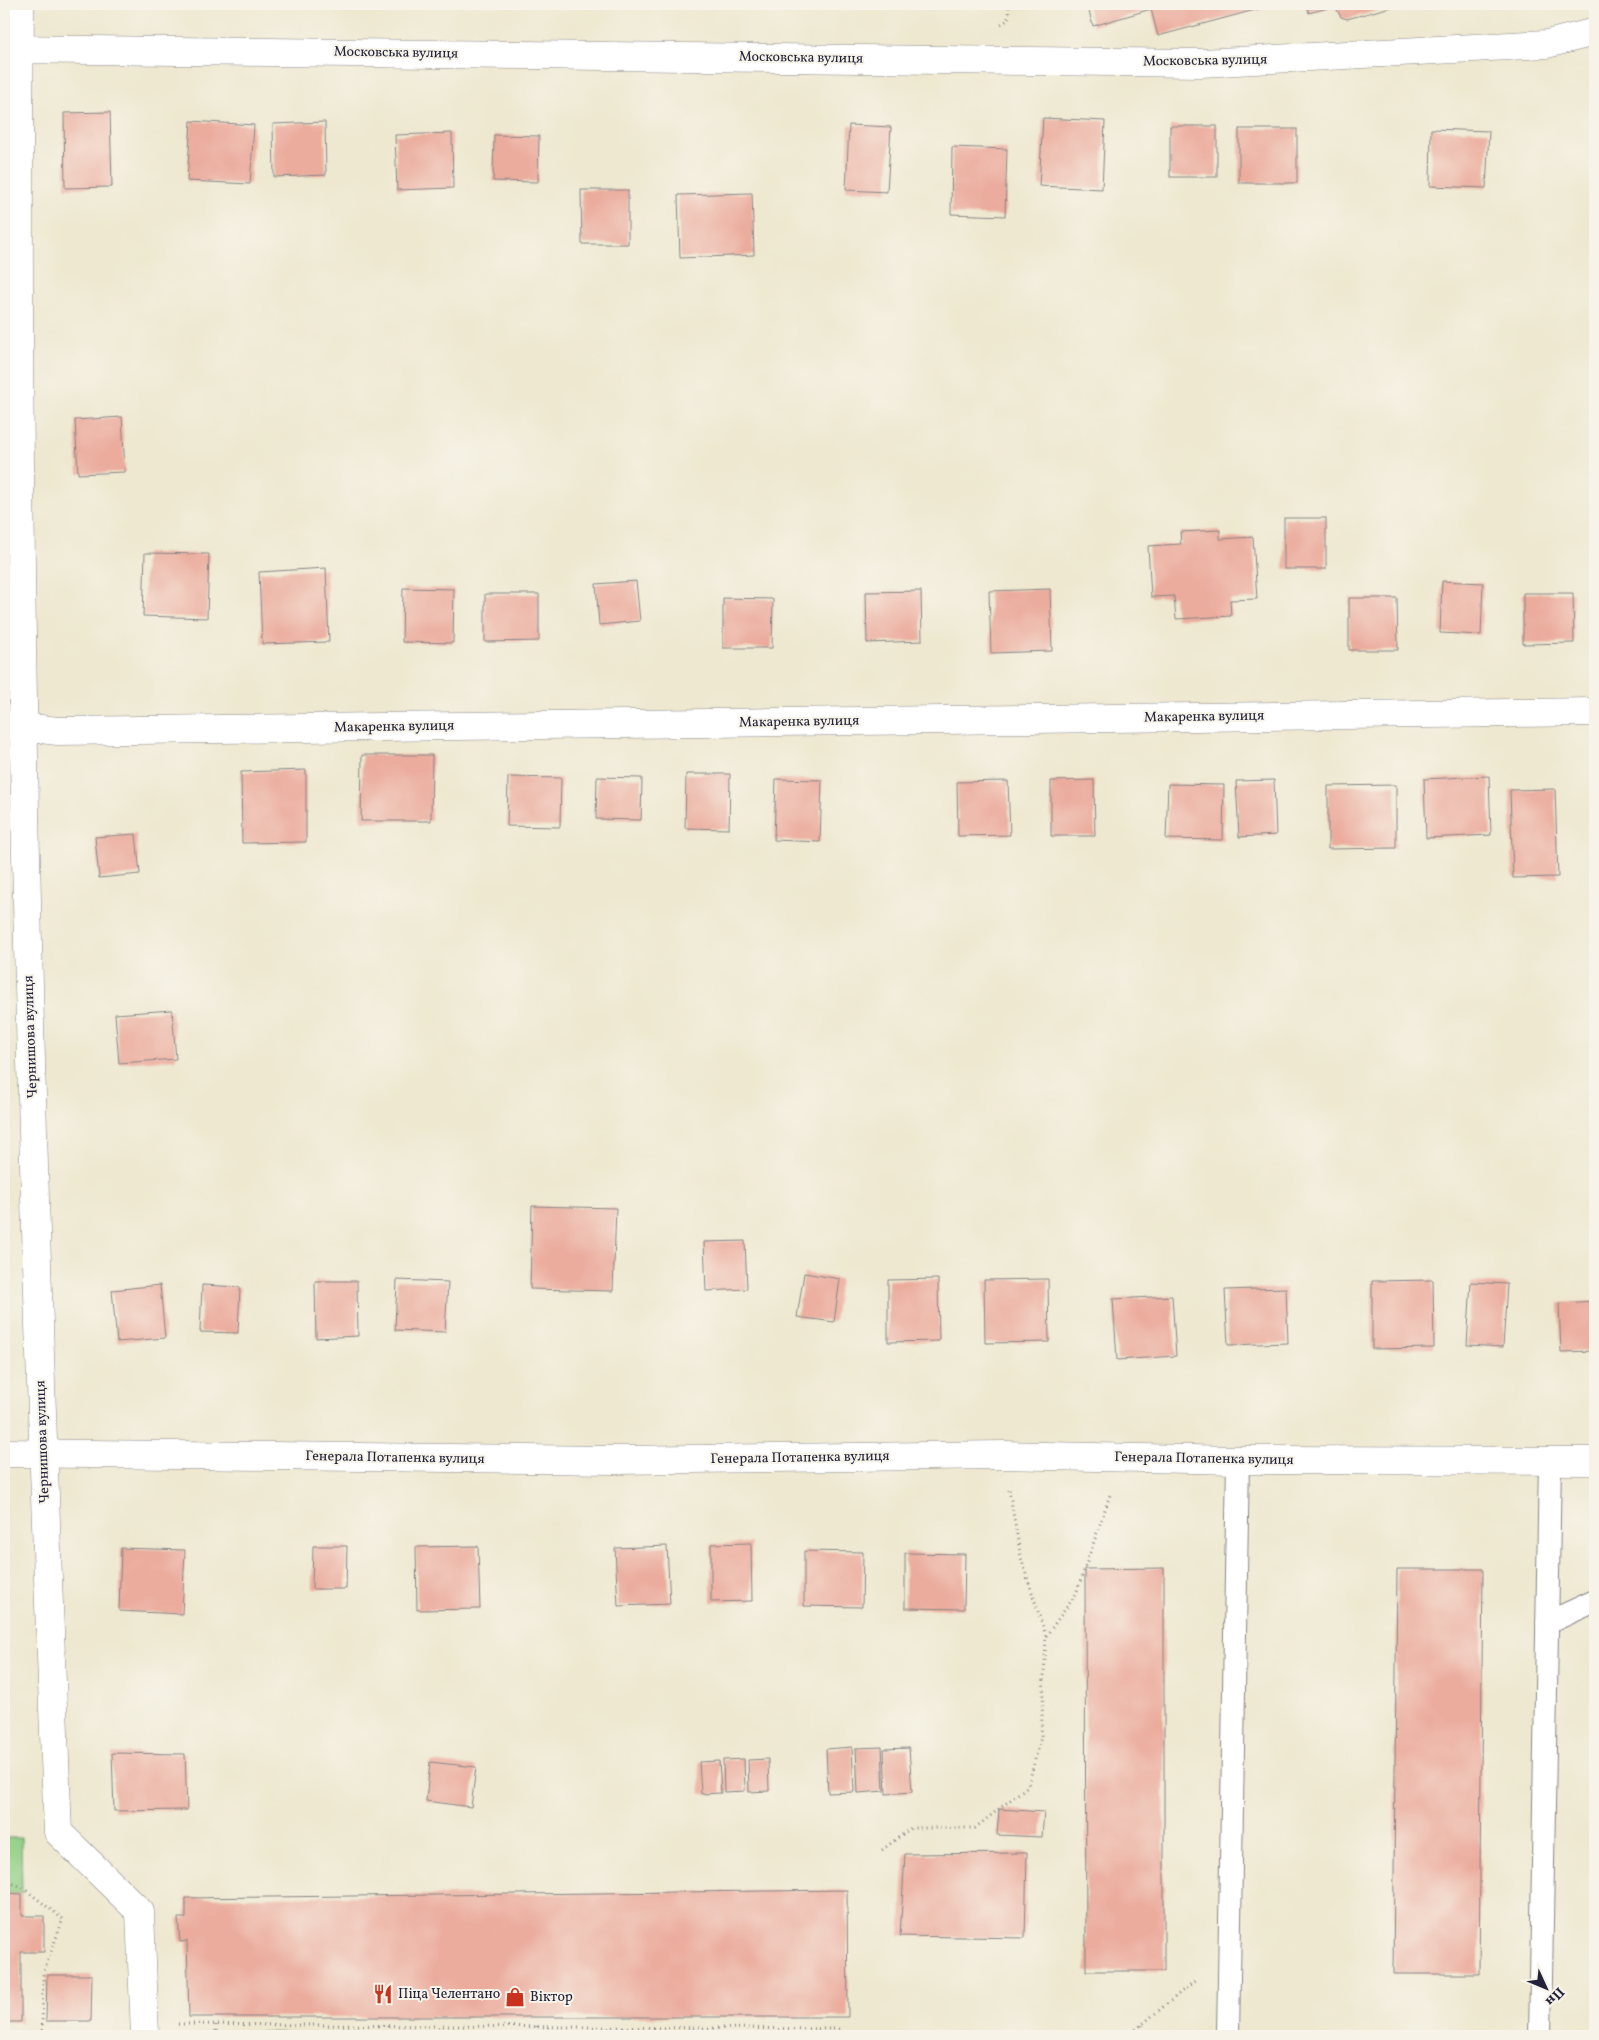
<svg xmlns="http://www.w3.org/2000/svg" width="1599" height="2040" font-family="Vollkorn,serif">
<style>
.green{fill:#92d085;stroke:#5a7960}
.building{fill:#ebac9d}
.lines{fill:none;stroke-linecap:round;stroke-linejoin:round}
.lane-casing{stroke:#888586;stroke-width:24}
.street-casing{stroke:#888586;stroke-width:29}
.path{stroke:#888586;stroke-width:3;stroke-dasharray:1 4;stroke-linecap:butt}
.lane{stroke:#fff;stroke-width:22}
.street{stroke:#fff;stroke-width:28}
.labels{text-anchor:middle;dominant-baseline:central;stroke-width:4;stroke-linejoin:round;paint-order:stroke}
.street-label{font-size:14px;fill:#22223b;stroke:#f7f3e8}
.poi-label{font-size:14px;fill:#22223b;stroke:#f7f3e8;text-anchor:start}
</style>
<rect width="100%" height="100%" fill="#f7f3e8"/>
<filter id="ink" filterUnits="userSpaceOnUse"><feTurbulence type="fractalNoise" baseFrequency=".02" numOctaves="2"/><feDisplacementMap in="SourceGraphic" scale="10" xChannelSelector="R" yChannelSelector="G"/><feConvolveMatrix kernelMatrix="1 2 1 2 8 2 1 2 1" color-interpolation-filters="sRGB"/></filter>
<filter id="wash" filterUnits="userSpaceOnUse"><feTurbulence type="fractalNoise" baseFrequency=".0096" numOctaves="4" result="noise"/><feDisplacementMap in="SourceGraphic" scale="20" xChannelSelector="R" yChannelSelector="G"/><feGaussianBlur stdDeviation="1.12" result="paint"/><feColorMatrix in="noise" values="0 0 0 0 0 0 0 0 0 0 0 0 0 0 0 0 0 1.4 0 .05"/><feComposite in="paint" operator="in"/></filter>
<g filter="url(#wash)">
<rect width="100%" height="100%" fill="#eee8d0"/>
<!-- green -->
<g class="green">
<polygon points="4,1838 21,1838 22,1894 4,1893"/>
<polygon points="259,2032 346,2035 346,2036 259,2036"/>
</g>
<g id="blocks">
<!-- building -->
<g class="building">
<polygon points="1087,4 1277,4 1158,36 1151,9 1093,26"/>
<polygon points="1306,4 1402,4 1347,19 1341,17 1335,6 1309,13"/>
<polygon points="110,112 112,187 65,188 64,113"/>
<polygon points="1043,118 1105,121 1102,189 1039,186"/>
<polygon points="191,121 254,125 250,184 187,181"/>
<polygon points="325,122 326,175 274,177 273,124"/>
<polygon points="849,125 891,127 887,192 846,190"/>
<rect x="1170" y="126" width="47" height="51"/>
<rect x="1239" y="129" width="58" height="54"/>
<polygon points="1431,129 1489,131 1486,188 1430,186"/>
<polygon points="452,133 453,188 397,190 395,135"/>
<polygon points="494,135 539,136 538,182 493,181"/>
<polygon points="952,147 1007,149 1005,216 951,214"/>
<polygon points="581,190 628,190 628,244 582,244"/>
<polygon points="752,193 754,255 680,258 678,195"/>
<polygon points="122,417 125,472 78,474 75,420"/>
<rect x="1284" y="518" width="42" height="51"/>
<polygon points="1220,530 1220,539 1253,537 1257,599 1230,600 1231,616 1176,619 1174,596 1151,597 1148,546 1181,544 1180,532"/>
<polygon points="145,553 209,554 207,618 143,616"/>
<polygon points="326,568 329,642 262,644 259,572"/>
<polygon points="636,581 640,621 599,625 596,584"/>
<polygon points="1442,581 1483,583 1481,635 1440,633"/>
<polygon points="403,588 454,589 453,643 402,642"/>
<polygon points="1050,589 1052,651 991,653 989,591"/>
<polygon points="921,591 922,641 867,643 866,592"/>
<polygon points="1523,593 1573,593 1574,643 1523,644"/>
<polygon points="485,594 539,594 539,641 485,642"/>
<polygon points="723,598 773,599 772,648 723,648"/>
<polygon points="1349,598 1397,598 1398,650 1349,650"/>
<polygon points="362,755 432,755 431,821 361,821"/>
<polygon points="306,770 306,842 242,843 241,772"/>
<polygon points="686,774 730,774 729,829 685,828"/>
<polygon points="1489,776 1491,835 1426,838 1424,779"/>
<polygon points="508,777 561,778 560,827 507,826"/>
<polygon points="597,777 642,778 641,820 596,819"/>
<polygon points="776,779 822,780 820,842 774,840"/>
<polygon points="1094,780 1095,836 1051,836 1051,781"/>
<polygon points="1274,780 1276,835 1239,837 1236,781"/>
<polygon points="1008,781 1010,835 958,836 957,782"/>
<polygon points="1168,784 1224,785 1223,840 1166,839"/>
<polygon points="1396,785 1396,848 1328,849 1328,786"/>
<polygon points="1555,789 1558,877 1513,878 1510,790"/>
<polygon points="136,834 140,874 99,878 95,837"/>
<polygon points="172,1010 176,1059 119,1063 115,1014"/>
<polygon points="532,1206 616,1208 613,1291 530,1289"/>
<polygon points="745,1241 747,1289 706,1291 704,1242"/>
<polygon points="804,1273 840,1279 834,1322 797,1317"/>
<polygon points="938,1279 939,1341 888,1342 888,1280"/>
<polygon points="1048,1279 1049,1342 985,1343 984,1280"/>
<polygon points="397,1280 448,1282 445,1332 395,1330"/>
<polygon points="1433,1280 1434,1348 1372,1349 1372,1281"/>
<polygon points="315,1281 357,1281 358,1336 316,1338"/>
<polygon points="1471,1282 1507,1284 1503,1347 1467,1345"/>
<polygon points="160,1285 165,1338 117,1342 112,1290"/>
<polygon points="202,1285 240,1287 238,1333 200,1332"/>
<polygon points="1286,1288 1288,1343 1228,1345 1225,1290"/>
<polygon points="1172,1296 1176,1356 1117,1360 1113,1299"/>
<polygon points="1595,1301 1595,1351 1561,1352 1559,1303"/>
<polygon points="751,1543 752,1601 711,1602 711,1544"/>
<polygon points="313,1546 347,1546 346,1589 312,1589"/>
<polygon points="478,1546 480,1609 417,1610 416,1547"/>
<polygon points="667,1546 670,1604 618,1606 615,1548"/>
<polygon points="121,1548 185,1550 182,1614 119,1611"/>
<polygon points="804,1551 863,1552 862,1607 804,1606"/>
<polygon points="905,1553 965,1554 964,1609 905,1608"/>
<polygon points="1164,1568 1164,1971 1086,1971 1085,1569"/>
<polygon points="1397,1569 1483,1569 1479,1974 1393,1974"/>
<polygon points="852,1747 854,1792 828,1793 826,1749"/>
<polygon points="882,1747 884,1791 858,1793 856,1748"/>
<polygon points="909,1748 912,1792 886,1794 884,1749"/>
<polygon points="112,1753 185,1754 187,1810 114,1811"/>
<polygon points="744,1759 745,1791 724,1792 723,1760"/>
<polygon points="768,1759 769,1791 749,1792 748,1760"/>
<polygon points="719,1761 721,1793 701,1794 699,1762"/>
<polygon points="430,1762 476,1767 471,1807 426,1801"/>
<polygon points="999,1809 1044,1812 1042,1837 997,1835"/>
<polygon points="1027,1853 1025,1938 900,1936 905,1854"/>
<polygon points="847,1890 848,2017 189,2017 187,1941 180,1942 178,1918 186,1918 186,1898"/>
<polygon points="4,1893 22,1894 22,1916 44,1916 44,1952 21,1952 21,2022 4,2022"/>
<polygon points="47,1975 92,1975 91,2021 46,2021"/>
</g>
</g>
</g>
<g filter="url(#ink)">
<use href="#blocks" fill-opacity="0" stroke="#888586" stroke-width="1"/>
<g class="lines">
<defs>
<g id="lane">
<polyline points="1547,1623 1595,1601"/>
<polyline points="1228,2036 1238,1460"/>
<polyline points="1540,2036 1550,1461"/>
</g>
<g id="street">
<path d="M 20,4 C 14,613 33,1223 58,1832 L 140,1912 L 145,2036"/>
<polyline points="4,49 1201,63 1547,44 1595,32"/>
<polyline points="5,725 58,731 1595,712"/>
<polyline points="4,1453 616,1460 1003,1455 1238,1460 1595,1461"/>
</g>
</defs>
<!-- lane casing -->
<use href="#lane" class="lane-casing"/>
<!-- street casing -->
<use href="#street" class="street-casing"/>
<!-- path -->
<g class="path">
<polyline points="1001,24 1008,20 1009,4"/>
<polyline points="1046,1636 1076,1594 1111,1492"/>
<polyline points="882,1850 911,1828 975,1828 1028,1786 1041,1737 1046,1636 1021,1558 1009,1489"/>
<polyline points="4,1880 22,1887 63,1919 43,1974 42,2036"/>
<polyline points="178,2024 840,2029 840,2036"/>
<polyline points="216,2025 216,2036"/>
<polyline points="388,2026 388,2036"/>
<polyline points="537,2026 537,2036"/>
<polyline points="690,2036 690,2028"/>
<polyline points="1128,2036 1197,1979"/>
<polyline points="1141,2036 1142,2025"/>
</g>
<!-- lane -->
<use href="#lane" class="lane"/>
<!-- street -->
<use href="#street" class="street"/>
</g>
</g>
<!-- icons -->
<defs>
<symbol id="restaurant-bare" viewBox="-9 -9 18 18"><path d="M-5-6h1v4h1v-4h1v4h1v-4h1v5L-1.5 .5V6h-2V.5L-5-1ZM5-6V6H3V1.5H1.5Q1.5-4 5-6Z" fill="#c8321e" stroke="#f7f3e8" stroke-width="2.5" paint-order="stroke"/></symbol>
<symbol id="shop-bare" viewBox="-9 -9 18 18"><path d="M-5-2.5h2.3a2.7 3.5 0 0 1 5.4 0H5L5.5 6h-11ZM-1.5-2.5h3a1.5 2.3 0 0 0-3 0Z" fill="#c8321e" stroke="#f7f3e8" stroke-width="2.5" paint-order="stroke"/></symbol>
</defs>
<g fill-rule="evenodd">
<use href="#restaurant-bare" x="369" y="1980" width="28" height="28"/>
<use href="#shop-bare" x="501" y="1983" width="28" height="28"/>
</g>
<g class="labels">
<!-- street labels -->
<g class="street-label">
<text transform="translate(396 53) rotate(1)">Московська вулиця</text>
<text transform="translate(801 58) rotate(1)">Московська вулиця</text>
<text transform="translate(1205 61) rotate(-1)">Московська вулиця</text>
<text transform="translate(1204 717) rotate(-1)">Макаренка вулиця</text>
<text transform="translate(799 722) rotate(-1)">Макаренка вулиця</text>
<text transform="translate(394 727) rotate(-1)">Макаренка вулиця</text>
<text transform="translate(31 1037) rotate(-92)">Чернишова вулиця</text>
<text transform="translate(43 1442) rotate(-92)">Чернишова вулиця</text>
<text transform="translate(395 1458) rotate(1)">Генерала Потапенка вулиця</text>
<text transform="translate(800 1458) rotate(-1)">Генерала Потапенка вулиця</text>
<text transform="translate(1204 1459) rotate(1)">Генерала Потапенка вулиця</text>
</g>
<!-- poi labels -->
<g class="poi-label">
<text x="398" y="1994">Піца Челентано</text>
<text x="530" y="1997">Віктор</text>
</g>
</g>
<!-- margin -->
<rect width="1599" height="2040" fill="none" stroke="#f7f3e8" stroke-width="20"/>
<!-- north arrow -->
<g transform="translate(1546 1988) rotate(134)" stroke="#f7f3e8" stroke-width="4" paint-order="stroke">
<path d="M0-4L9 19L0 12L-9 19Z" fill="#22223b"/>
<text y="-8" font-size="14" font-weight="bold" text-anchor="middle" fill="#22223b">Пн</text>
</g>
</svg>
